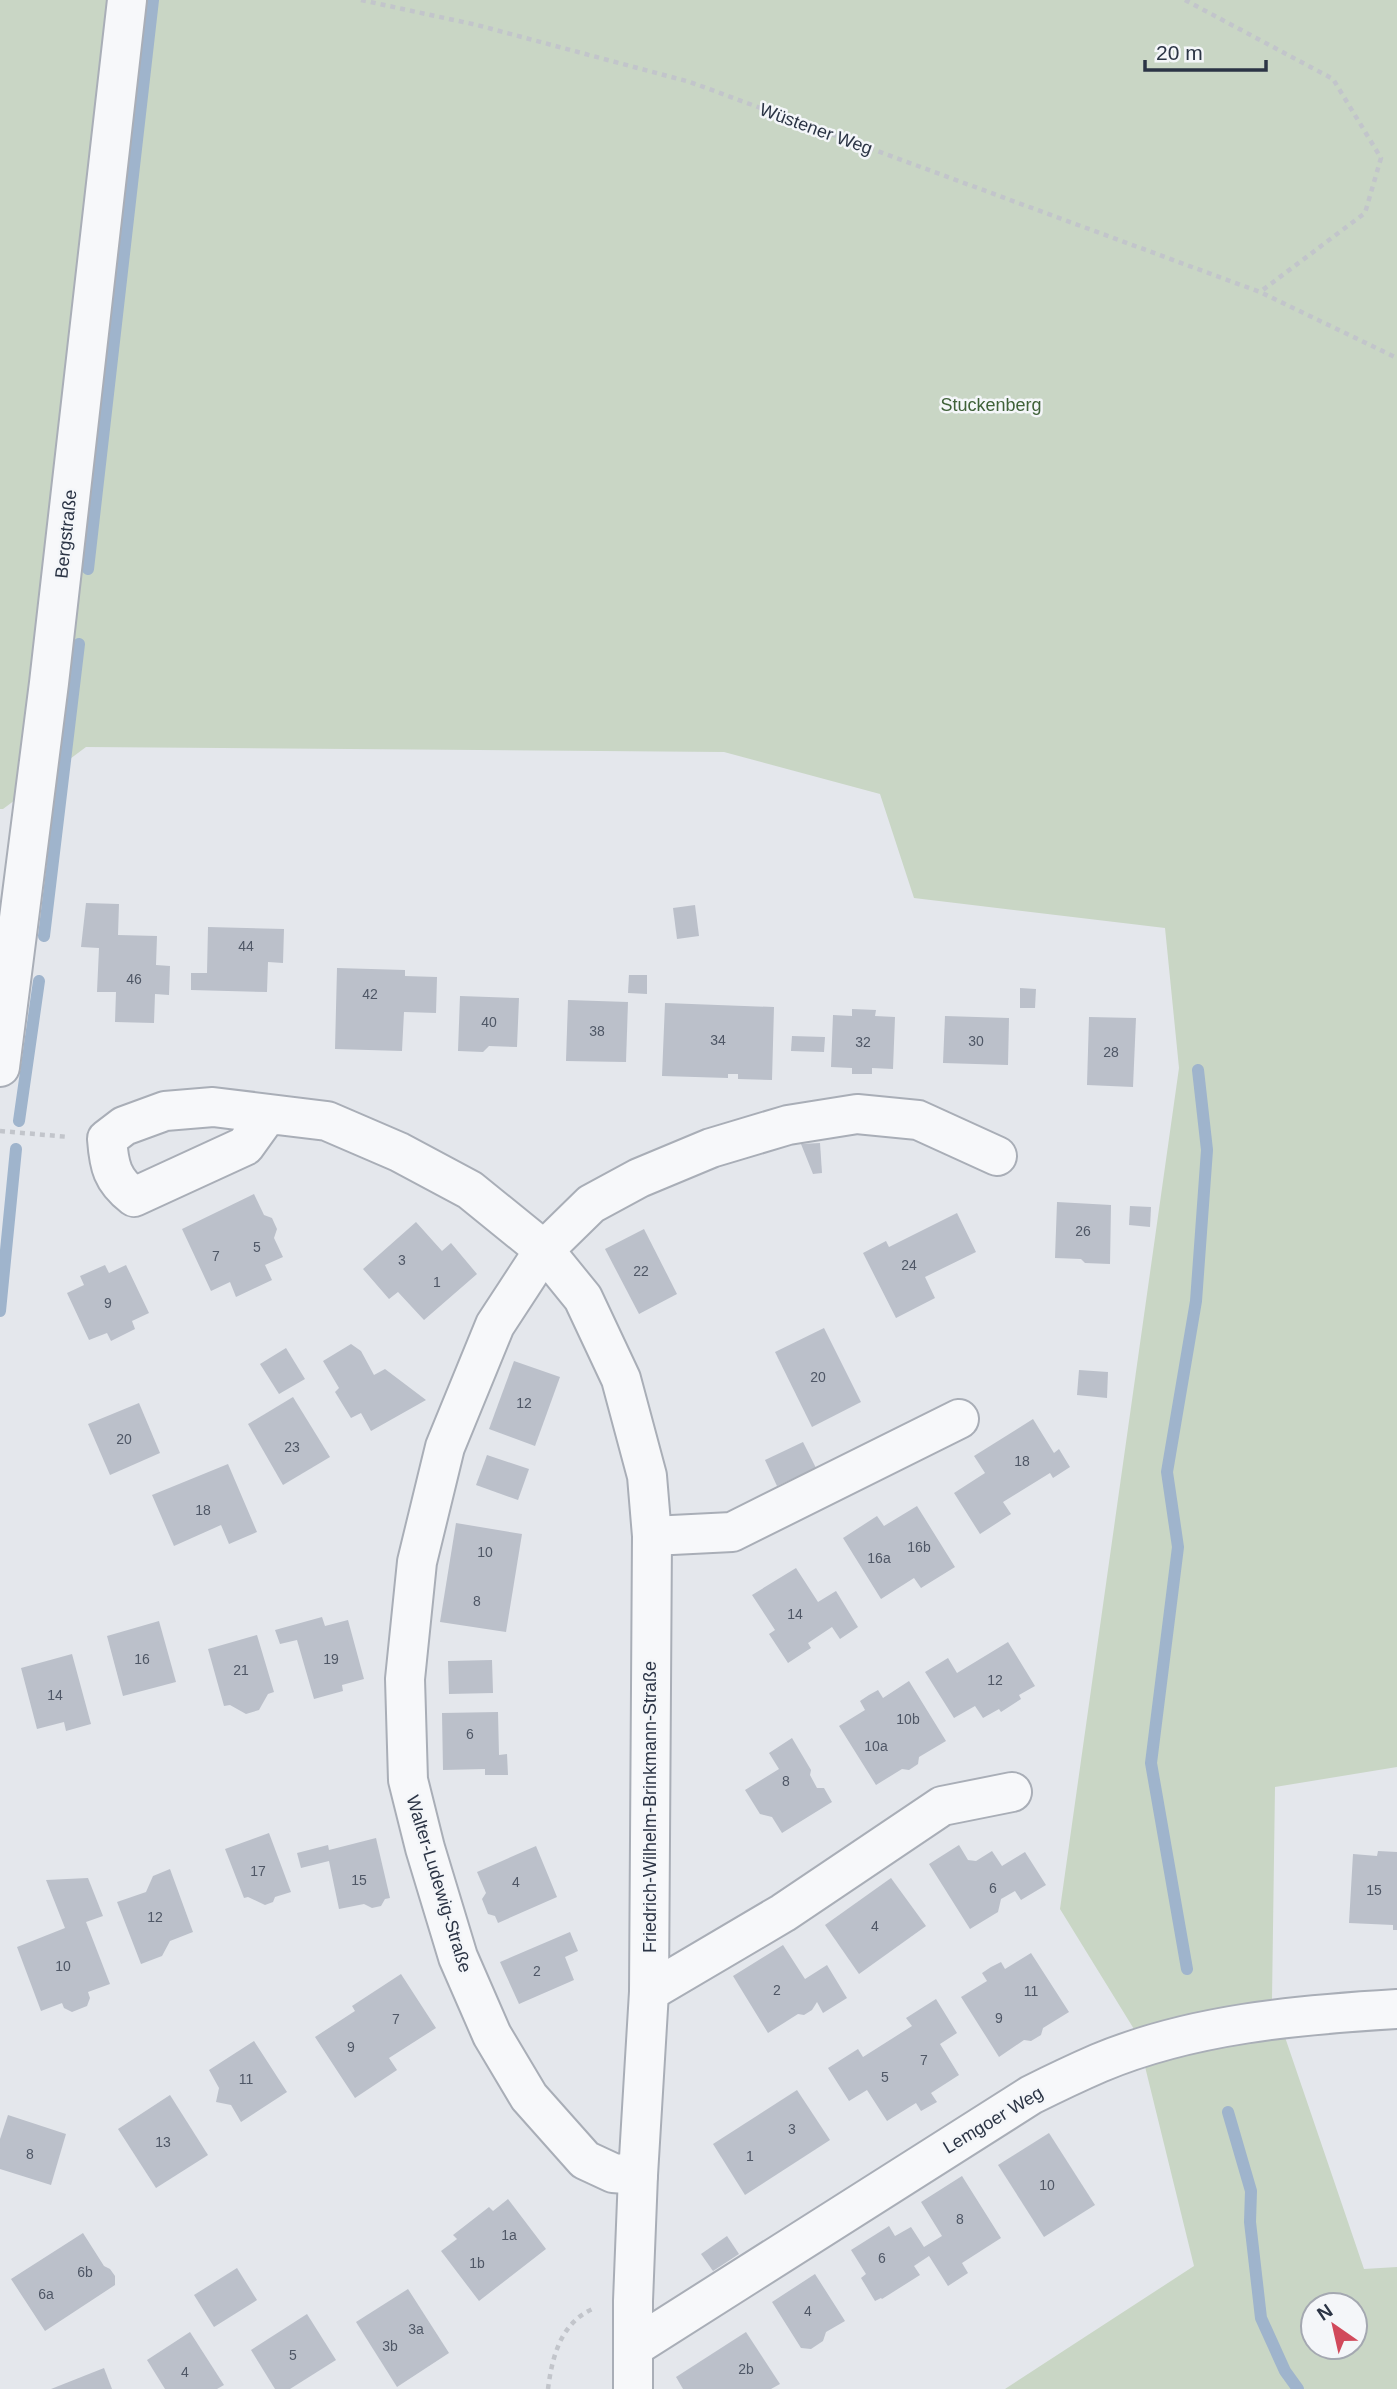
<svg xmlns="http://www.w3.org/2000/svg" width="1397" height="2389" font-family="Arial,sans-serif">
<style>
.green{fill:#c9d6c5;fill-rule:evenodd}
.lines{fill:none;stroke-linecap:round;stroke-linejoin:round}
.stream{stroke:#9fb4cc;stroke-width:12}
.building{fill:#bbc0ca}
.minor-casing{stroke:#a9aeb7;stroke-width:42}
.path{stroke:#c2c5cb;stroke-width:4.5;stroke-dasharray:5 5;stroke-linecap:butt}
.minor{stroke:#f7f8fa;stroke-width:38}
.labels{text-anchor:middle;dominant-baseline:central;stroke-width:5;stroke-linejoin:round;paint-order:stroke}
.number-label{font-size:14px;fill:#4f5766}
.street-label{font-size:18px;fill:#2b3445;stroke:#f4f6f9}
.park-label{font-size:18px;fill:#3f6138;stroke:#f4f6f9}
</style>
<rect width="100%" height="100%" fill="#e4e7ec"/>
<!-- green -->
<path class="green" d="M 0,0 L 1397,0 L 1397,1767 L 1275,1787 L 1272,1999 L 1364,2269 L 1397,2267 L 1397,2389 L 1005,2389 L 1194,2266 L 1137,2034 L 1060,1909 L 1179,1068 L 1165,928 L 914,898 L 880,794 L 724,752 L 86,747 L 3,809 L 0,809 ZM 1313,2305 L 1355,2305 L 1355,2347 L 1313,2347 Z"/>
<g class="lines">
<!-- stream -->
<g class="stream">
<polyline points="88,569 153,0"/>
<polyline points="44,936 79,644"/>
<polyline points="19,1121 39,981"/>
<polyline points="0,1311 16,1149"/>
<polyline points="1187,1969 1151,1763 1178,1547 1167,1472 1196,1301 1207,1150 1198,1070"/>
<polyline points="1228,2112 1251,2191 1250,2222 1261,2318 1285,2371 1298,2389"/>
</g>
</g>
<!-- building -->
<g class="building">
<polygon points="86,903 119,904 118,935 157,936 156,965 170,966 169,995 155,994 154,1023 115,1022 116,992 97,992 99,948 81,947"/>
<polygon points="695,905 699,936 677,939 673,908"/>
<polygon points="208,927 284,929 283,963 268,962 267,992 191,990 191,973 207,973"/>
<polygon points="337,968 405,970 405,976 437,977 436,1013 404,1012 402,1051 335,1049"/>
<polygon points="629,975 647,975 647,994 628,993"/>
<polygon points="1020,988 1036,989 1035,1008 1020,1008"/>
<polygon points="460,996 519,998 517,1047 489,1046 483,1052 458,1051"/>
<polygon points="568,1000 628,1002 626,1062 566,1061"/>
<polygon points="665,1003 774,1007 772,1080 738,1079 738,1074 728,1074 728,1078 662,1076"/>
<polygon points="852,1009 876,1010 875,1016 895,1017 893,1069 872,1068 872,1074 852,1074 852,1068 831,1067 833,1015 852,1016"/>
<polygon points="945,1016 1009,1018 1008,1065 943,1063"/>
<polygon points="1089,1017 1136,1018 1133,1087 1087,1085"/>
<polygon points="792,1036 825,1037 824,1052 791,1051"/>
<polygon points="820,1143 822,1173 813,1174 801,1144"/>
<polygon points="254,1194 264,1215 272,1218 277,1229 274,1238 283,1257 265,1265 272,1280 236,1297 230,1282 211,1291 182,1229"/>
<polygon points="1057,1202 1111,1205 1110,1264 1085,1263 1081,1259 1055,1258"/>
<polygon points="1130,1206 1151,1207 1150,1227 1129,1225"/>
<polygon points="957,1213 976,1252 925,1277 935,1298 896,1318 863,1253 886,1241 889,1247"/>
<polygon points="416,1222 442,1251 451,1243 477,1274 424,1320 398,1292 389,1299 363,1269"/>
<polygon points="644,1229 677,1294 639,1314 605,1249"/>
<polygon points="105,1265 109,1273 126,1265 149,1313 132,1321 135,1329 111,1341 107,1333 89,1340 67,1293 84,1285 80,1276"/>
<polygon points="824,1328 861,1402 812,1427 775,1352"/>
<polygon points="351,1344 361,1351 374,1375 385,1369 426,1400 371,1431 361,1413 351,1418 335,1392 339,1388 323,1361"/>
<polygon points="286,1348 305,1379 279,1394 260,1364"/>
<polygon points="514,1361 560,1377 535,1446 489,1429"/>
<polygon points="1079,1370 1108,1372 1107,1398 1077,1395"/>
<polygon points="293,1397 330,1457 283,1485 248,1424"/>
<polygon points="139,1403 160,1453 110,1475 88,1424"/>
<polygon points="1033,1419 1054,1453 1059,1449 1070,1467 1053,1478 1050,1473 1003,1502 1011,1514 980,1534 954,1493 985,1473 974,1456"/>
<polygon points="803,1442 816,1468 777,1486 765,1460"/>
<polygon points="487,1455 529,1469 518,1500 476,1485"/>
<polygon points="228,1464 257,1532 229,1544 221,1525 174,1546 152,1495"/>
<polygon points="917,1506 955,1567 921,1588 914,1578 881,1599 843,1538 877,1516 884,1526"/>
<polygon points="456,1523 522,1534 506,1632 440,1622"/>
<polygon points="796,1568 818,1602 836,1591 858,1627 840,1639 832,1627 808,1643 811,1648 788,1663 769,1634 775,1630 752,1595"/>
<polygon points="322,1617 325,1626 348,1620 364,1679 342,1685 343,1691 314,1699 297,1640 280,1644 275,1630"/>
<polygon points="159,1621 176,1682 123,1696 107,1636"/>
<polygon points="257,1635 274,1692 268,1694 259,1710 246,1714 230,1705 224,1706 208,1649"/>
<polygon points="1008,1642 1035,1686 1019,1695 1021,1699 1001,1712 999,1709 983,1718 975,1706 954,1718 925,1672 948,1658 957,1673"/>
<polygon points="72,1654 91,1724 66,1731 64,1722 37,1729 21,1668"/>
<polygon points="492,1660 493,1693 449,1694 448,1661"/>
<polygon points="909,1681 946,1741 919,1757 918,1764 909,1770 902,1769 876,1785 839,1726 865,1710 860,1701 869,1695 878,1690 883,1698"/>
<polygon points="498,1712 499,1755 507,1754 508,1775 485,1775 485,1769 443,1770 442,1713"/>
<polygon points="792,1738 811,1770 810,1775 817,1788 824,1788 832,1802 782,1833 772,1817 760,1814 745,1790 779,1769 769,1753"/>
<polygon points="269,1833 291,1892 275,1897 273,1902 265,1905 248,1897 244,1898 225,1849"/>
<polygon points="376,1838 390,1898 385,1899 381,1906 372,1908 364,1904 339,1909 329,1861 301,1868 297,1853 328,1845 329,1850"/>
<polygon points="959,1845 968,1860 976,1861 992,1851 1002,1866 1025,1852 1046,1885 1021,1900 1015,1891 1001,1899 998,1912 970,1929 929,1864"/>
<polygon points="536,1846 557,1897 498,1923 495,1916 488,1914 482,1899 486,1893 477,1872"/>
<polygon points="1378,1851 1397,1852 1397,1930 1393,1930 1393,1925 1349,1923 1353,1854 1377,1856"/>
<polygon points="170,1869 193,1932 170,1941 162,1956 141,1964 117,1902 146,1892 153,1876"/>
<polygon points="88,1878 103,1916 86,1922 110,1984 88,1992 90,1998 87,2006 72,2012 64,2008 62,2003 41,2011 17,1947 65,1928 46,1880"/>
<polygon points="891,1878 926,1926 859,1974 825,1925"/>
<polygon points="570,1932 578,1951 565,1957 574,1980 519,2004 500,1962"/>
<polygon points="783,1945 805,1979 827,1965 847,1998 823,2013 817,2002 812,2010 804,2015 798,2014 768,2033 733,1976"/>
<polygon points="1031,1953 1069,2012 1043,2028 1041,2035 1031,2041 1024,2040 999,2057 961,1997 987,1981 982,1973 991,1967 1001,1962 1005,1969"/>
<polygon points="401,1974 436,2028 389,2058 397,2070 355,2098 315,2037 355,2011 352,2006"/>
<polygon points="936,1999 957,2033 940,2044 959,2075 931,2093 937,2102 921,2111 916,2103 887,2121 867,2090 849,2101 828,2068 858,2049 863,2057 912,2026 906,2018"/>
<polygon points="254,2041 287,2092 241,2122 231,2105 216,2102 219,2088 209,2070"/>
<polygon points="797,2090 830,2140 745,2195 713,2144"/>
<polygon points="170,2095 208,2155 156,2188 118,2129"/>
<polygon points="8,2115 66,2134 51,2185 0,2169 0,2139"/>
<polygon points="1049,2133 1095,2205 1044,2237 998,2165"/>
<polygon points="962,2176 1001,2238 962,2263 968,2273 948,2286 929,2256 914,2266 920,2275 882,2299 881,2298 875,2301 861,2278 866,2274 851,2250 889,2226 895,2236 911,2227 924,2247 942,2236 921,2202"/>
<polygon points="508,2199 546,2249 479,2301 441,2251 457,2239 453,2235 489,2207 493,2211"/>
<polygon points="83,2233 104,2266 110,2269 115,2276 115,2285 45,2331 11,2279"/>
<polygon points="727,2236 739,2254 713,2271 701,2254"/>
<polygon points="237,2268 257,2300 214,2327 194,2295"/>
<polygon points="815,2274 845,2321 826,2332 823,2341 811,2349 801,2348 772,2302"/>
<polygon points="408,2289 449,2353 397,2387 356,2322"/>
<polygon points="307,2314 336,2360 290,2389 275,2389 251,2350"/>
<polygon points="190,2332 224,2385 217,2389 165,2389 147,2360"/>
<polygon points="746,2332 780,2384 771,2389 683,2389 676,2377"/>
<polygon points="104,2368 112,2389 51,2389"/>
</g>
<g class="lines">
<defs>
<g id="minor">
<polyline points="0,1067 49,683 127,0"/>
<path d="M 268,1114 L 245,1146 L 134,1197 C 112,1180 109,1166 107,1139 L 124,1126 L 165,1111 L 213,1107 L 327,1121 L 399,1152 L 470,1190 L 544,1250 L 583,1298 L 621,1379 L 647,1476 L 652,1536 L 649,1992 L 638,2175 L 633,2301 L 633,2389"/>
<polyline points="652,1536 732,1532 959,1419"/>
<polyline points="649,1992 783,1913 942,1806 1012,1792"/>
<polyline points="638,2175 613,2173 585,2160 529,2097 492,2035 458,1957 425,1848 408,1780 405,1679 417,1562 445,1447 495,1325 544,1250 591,1204 639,1178 711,1148 788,1125 857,1114 918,1120 997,1156"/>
<path d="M 634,2347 L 1031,2095 C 1053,2084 1076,2073 1099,2063 C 1192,2024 1297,2015 1397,2009"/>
</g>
</defs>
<!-- minor casing -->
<use href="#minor" class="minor-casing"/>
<!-- path -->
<g class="path">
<polyline points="361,0 477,25 690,82 1260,292 1397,358"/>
<polyline points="1185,0 1333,79 1381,158 1365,213 1260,292"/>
<polyline points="0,1131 69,1137"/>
<path d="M 548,2389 C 552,2357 561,2321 595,2308"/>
</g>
<!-- minor -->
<use href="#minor" class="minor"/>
</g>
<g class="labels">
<!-- number labels -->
<g class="number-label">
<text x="246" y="946">44</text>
<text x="134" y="979">46</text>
<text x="370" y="994">42</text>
<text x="489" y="1022">40</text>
<text x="597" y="1031">38</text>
<text x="718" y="1040">34</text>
<text x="976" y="1041">30</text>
<text x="863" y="1042">32</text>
<text x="1111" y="1052">28</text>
<text x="1083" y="1231">26</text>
<text x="257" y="1247">5</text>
<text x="216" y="1256">7</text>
<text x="402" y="1260">3</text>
<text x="909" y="1265">24</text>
<text x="641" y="1271">22</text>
<text x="437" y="1282">1</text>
<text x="108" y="1303">9</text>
<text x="818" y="1377">20</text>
<text x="524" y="1403">12</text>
<text x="124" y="1439">20</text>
<text x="292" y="1447">23</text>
<text x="1022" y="1461">18</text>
<text x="203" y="1510">18</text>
<text x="919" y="1547">16b</text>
<text x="485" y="1552">10</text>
<text x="879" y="1558">16a</text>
<text x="477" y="1601">8</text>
<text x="795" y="1614">14</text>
<text x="142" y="1659">16</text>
<text x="331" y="1659">19</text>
<text x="241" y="1670">21</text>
<text x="995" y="1680">12</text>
<text x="55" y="1695">14</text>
<text x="908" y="1719">10b</text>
<text x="470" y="1734">6</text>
<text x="876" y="1746">10a</text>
<text x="786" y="1781">8</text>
<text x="258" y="1871">17</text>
<text x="359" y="1880">15</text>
<text x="516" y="1882">4</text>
<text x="993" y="1888">6</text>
<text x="1374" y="1890">15</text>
<text x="155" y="1917">12</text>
<text x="875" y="1926">4</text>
<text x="63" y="1966">10</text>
<text x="537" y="1971">2</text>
<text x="777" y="1990">2</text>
<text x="1031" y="1991">11</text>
<text x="999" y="2018">9</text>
<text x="396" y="2019">7</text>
<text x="351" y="2047">9</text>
<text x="924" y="2060">7</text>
<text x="885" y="2077">5</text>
<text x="246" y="2079">11</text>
<text x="792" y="2129">3</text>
<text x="163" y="2142">13</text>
<text x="30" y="2154">8</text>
<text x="750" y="2156">1</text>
<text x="1047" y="2185">10</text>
<text x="960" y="2219">8</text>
<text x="509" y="2235">1a</text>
<text x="882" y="2258">6</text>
<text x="477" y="2263">1b</text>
<text x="85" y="2272">6b</text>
<text x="46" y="2294">6a</text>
<text x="808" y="2311">4</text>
<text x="416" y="2329">3a</text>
<text x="390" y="2346">3b</text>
<text x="293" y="2355">5</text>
<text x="746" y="2369">2b</text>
<text x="185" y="2372">4</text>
</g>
<!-- street labels -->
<g class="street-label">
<text transform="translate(816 129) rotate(20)">Wüstener Weg</text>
<text transform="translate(66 534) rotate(-84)">Bergstraße</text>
<text transform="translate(650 1807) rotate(-90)">Friedrich-Wilhelm-Brinkmann-Straße</text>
<text transform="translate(439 1884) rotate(73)">Walter-Ludewig-Straße</text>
<text transform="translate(993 2120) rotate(-31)">Lemgoer Weg</text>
</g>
<!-- park labels -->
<g class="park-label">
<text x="991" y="405">Stuckenberg</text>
</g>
</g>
<!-- north arrow -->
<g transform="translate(1334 2326) rotate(326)"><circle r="33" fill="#f4f6f9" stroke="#a4a8b1" stroke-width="2"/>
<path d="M0-5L12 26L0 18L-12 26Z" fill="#d1495b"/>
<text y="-10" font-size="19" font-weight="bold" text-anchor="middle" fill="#2b3445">N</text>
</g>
<!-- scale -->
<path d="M1145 60v10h121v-10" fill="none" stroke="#2b3445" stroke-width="3.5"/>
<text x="1156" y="60" font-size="21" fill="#2b3445" stroke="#f4f6f9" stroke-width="5" paint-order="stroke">20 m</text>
</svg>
